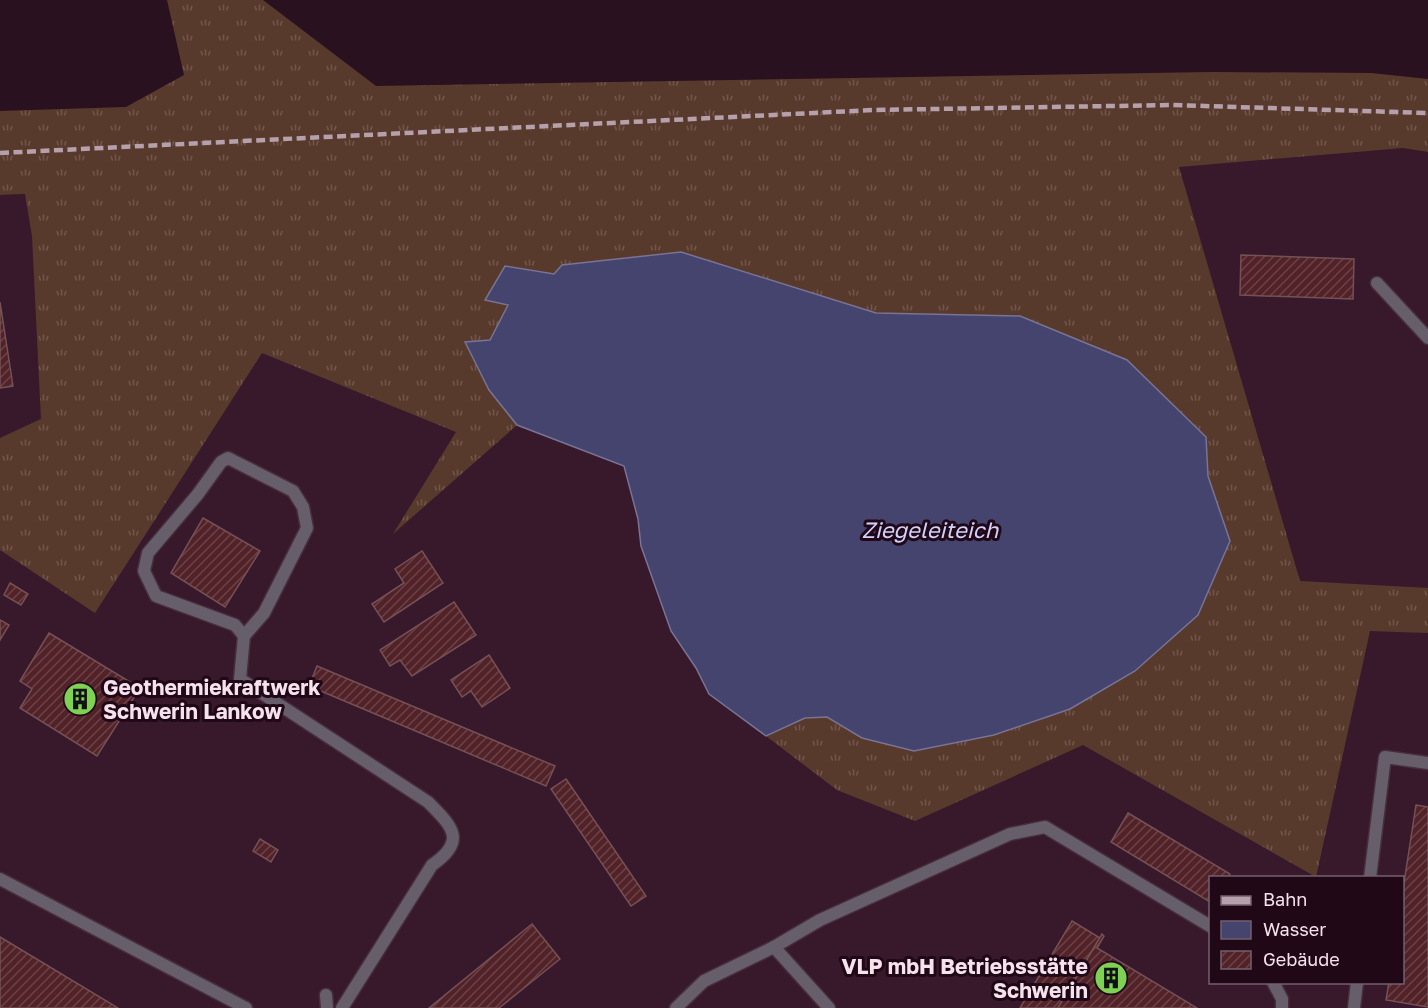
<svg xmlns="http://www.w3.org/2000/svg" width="1428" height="1008" font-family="'Golos Text',sans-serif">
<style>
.built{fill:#38192c;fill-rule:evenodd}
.grass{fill:url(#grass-tufts)}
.water{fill:#44446e;stroke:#797394;stroke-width:1.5}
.building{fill:url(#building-hatch);stroke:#755154;stroke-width:1.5}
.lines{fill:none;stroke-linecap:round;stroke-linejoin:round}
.lane-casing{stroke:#462e3d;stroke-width:15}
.lane{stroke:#665e6a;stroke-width:12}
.rail{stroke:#b5a0ac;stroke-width:4.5;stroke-dasharray:9 4.5;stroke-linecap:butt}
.labels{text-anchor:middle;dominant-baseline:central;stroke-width:6;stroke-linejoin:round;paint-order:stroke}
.poi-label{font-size:21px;font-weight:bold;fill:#f5e2ed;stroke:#200817;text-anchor:start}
.water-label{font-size:22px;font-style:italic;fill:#d0d2fd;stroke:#200817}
</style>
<defs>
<pattern id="grass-tufts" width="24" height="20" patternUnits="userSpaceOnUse" patternTransform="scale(1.5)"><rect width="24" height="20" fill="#583a2c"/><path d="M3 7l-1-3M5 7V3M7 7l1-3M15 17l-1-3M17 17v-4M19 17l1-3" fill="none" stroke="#71564b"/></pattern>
<pattern id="building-hatch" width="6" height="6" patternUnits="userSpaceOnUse" patternTransform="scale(1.5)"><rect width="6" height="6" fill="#512228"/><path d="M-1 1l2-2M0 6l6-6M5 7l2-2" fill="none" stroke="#6b4248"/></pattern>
</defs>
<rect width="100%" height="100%" fill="#2a1120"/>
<!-- built -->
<path class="built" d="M 1403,148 L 1428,152 L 1428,1008 L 0,1008 L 0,195 ZM 1210,878 L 1402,878 L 1402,982 L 1210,982 Z"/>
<!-- grass -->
<polygon class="grass" points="167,0 263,0 376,86 1211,72 1371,73 1428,79 1428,152 1403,148 1179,167 1300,581 1428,588 1428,633 1370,631 1316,877 1083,745 915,821 837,790 766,736 805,718 827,717 862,738 914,751 994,735 1070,709 1135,671 1198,615 1230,541 1208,476 1206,437 1020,316 876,313 681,252 555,274 505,266 486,300 508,305 490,340 466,342 489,390 517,425 393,534 456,432 262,353 95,613 0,550 0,438 41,419 32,236 25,194 0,195 0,111 126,107 184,75"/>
<!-- water -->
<polygon class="water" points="681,252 876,313 1020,316 1127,360 1206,437 1208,476 1230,541 1198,615 1135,671 1070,709 994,735 914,751 862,738 827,717 805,718 766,736 709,694 696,668 671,631 641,546 638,519 624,466 517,425 489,390 465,342 490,340 508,305 485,300 505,266 554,274 562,265"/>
<!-- building -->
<g class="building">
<polygon points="1241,255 1354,259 1353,299 1240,295"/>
<polygon points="0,302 13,386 0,388"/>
<polygon points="203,518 260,551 225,607 171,573"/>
<polygon points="422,551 443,583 384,622 372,604 404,583 395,569"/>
<polygon points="10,583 28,594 21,605 4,595"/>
<polygon points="454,602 476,635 412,676 400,660 390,666 380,650"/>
<polygon points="0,620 9,625 0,640"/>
<polygon points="49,633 140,688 97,756 20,708 32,689 20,681"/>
<polygon points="489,655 510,688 482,707 471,691 462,697 451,680"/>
<polygon points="317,666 555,766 546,786 309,686"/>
<polygon points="566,779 646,896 631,906 551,789"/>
<polygon points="1416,805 1428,807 1428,1007 1386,1000 1389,982 1402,982 1402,896"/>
<polygon points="1128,813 1230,874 1228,878 1210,878 1210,902 1111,842"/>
<polygon points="260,839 278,850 271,862 253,851"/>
<polygon points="1072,921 1100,938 1058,1008 1020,1008"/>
<polygon points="532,924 560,959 499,1008 429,1008"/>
<polygon points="1102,934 1104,936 1097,948 1197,1008 1058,1008"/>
<polygon points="0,937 118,1008 0,1008"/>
</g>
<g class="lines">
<defs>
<g id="lane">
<polyline points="1377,283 1428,338"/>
<path d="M 244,636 L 235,625 L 156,596 L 144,571 L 148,553 L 198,494 L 221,462 L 228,458 L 293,491 L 303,507 L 307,528 L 264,613 L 244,636 L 240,679 L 428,802 C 453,827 467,841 432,865 L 342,1008"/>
<polyline points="1370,878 1385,757 1428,763"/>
<polyline points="0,879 246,1008"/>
<polyline points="774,947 829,1008"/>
<polyline points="1273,982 1282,999 1282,1008"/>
<polyline points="326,995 327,1008"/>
<polyline points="676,1008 704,981 774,947 820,920 1010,834 1045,827 1210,926"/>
<polyline points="1354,1008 1357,982"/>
</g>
</defs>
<!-- lane casing -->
<use href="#lane" class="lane-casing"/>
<!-- lane -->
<use href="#lane" class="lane"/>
<!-- rail -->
<polyline class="rail" points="0,153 874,110 1173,105 1428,113"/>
</g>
<!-- icons -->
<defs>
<symbol id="building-disc" viewBox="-11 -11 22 22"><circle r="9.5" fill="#7ed153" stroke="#200817"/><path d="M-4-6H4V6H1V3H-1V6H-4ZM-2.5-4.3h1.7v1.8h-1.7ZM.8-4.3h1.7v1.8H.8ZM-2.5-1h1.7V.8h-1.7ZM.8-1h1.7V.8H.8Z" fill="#111"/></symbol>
</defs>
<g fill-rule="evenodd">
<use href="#building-disc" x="61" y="680" width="38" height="38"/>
<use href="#building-disc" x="1092" y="959" width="38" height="38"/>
</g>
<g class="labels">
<!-- poi labels -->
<g class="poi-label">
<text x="103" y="687">Geothermiekraftwerk<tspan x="103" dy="24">Schwerin Lankow</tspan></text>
<text x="1088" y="966" text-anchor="end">VLP mbH Betriebsstätte<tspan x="1088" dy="24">Schwerin</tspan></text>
</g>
<!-- water labels -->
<g class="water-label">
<text x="930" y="529">Ziegeleiteich</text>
</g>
</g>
<!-- legend -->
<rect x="1209" y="876" width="195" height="108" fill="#200817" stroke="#755f6d" stroke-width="1.5"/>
<rect x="1221" y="896" width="30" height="9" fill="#b5a0ac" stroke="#755f6d" stroke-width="1.5"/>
<text x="1263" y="906" font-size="18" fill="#f5e2ed">Bahn</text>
<rect x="1221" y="921" width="30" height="18" fill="#44446e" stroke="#755f6d" stroke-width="1.5"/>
<text x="1263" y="936" font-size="18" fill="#f5e2ed">Wasser</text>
<rect x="1221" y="951" width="30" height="18" fill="url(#building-hatch)" stroke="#755f6d" stroke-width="1.5"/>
<text x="1263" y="966" font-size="18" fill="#f5e2ed">Gebäude</text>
</svg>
